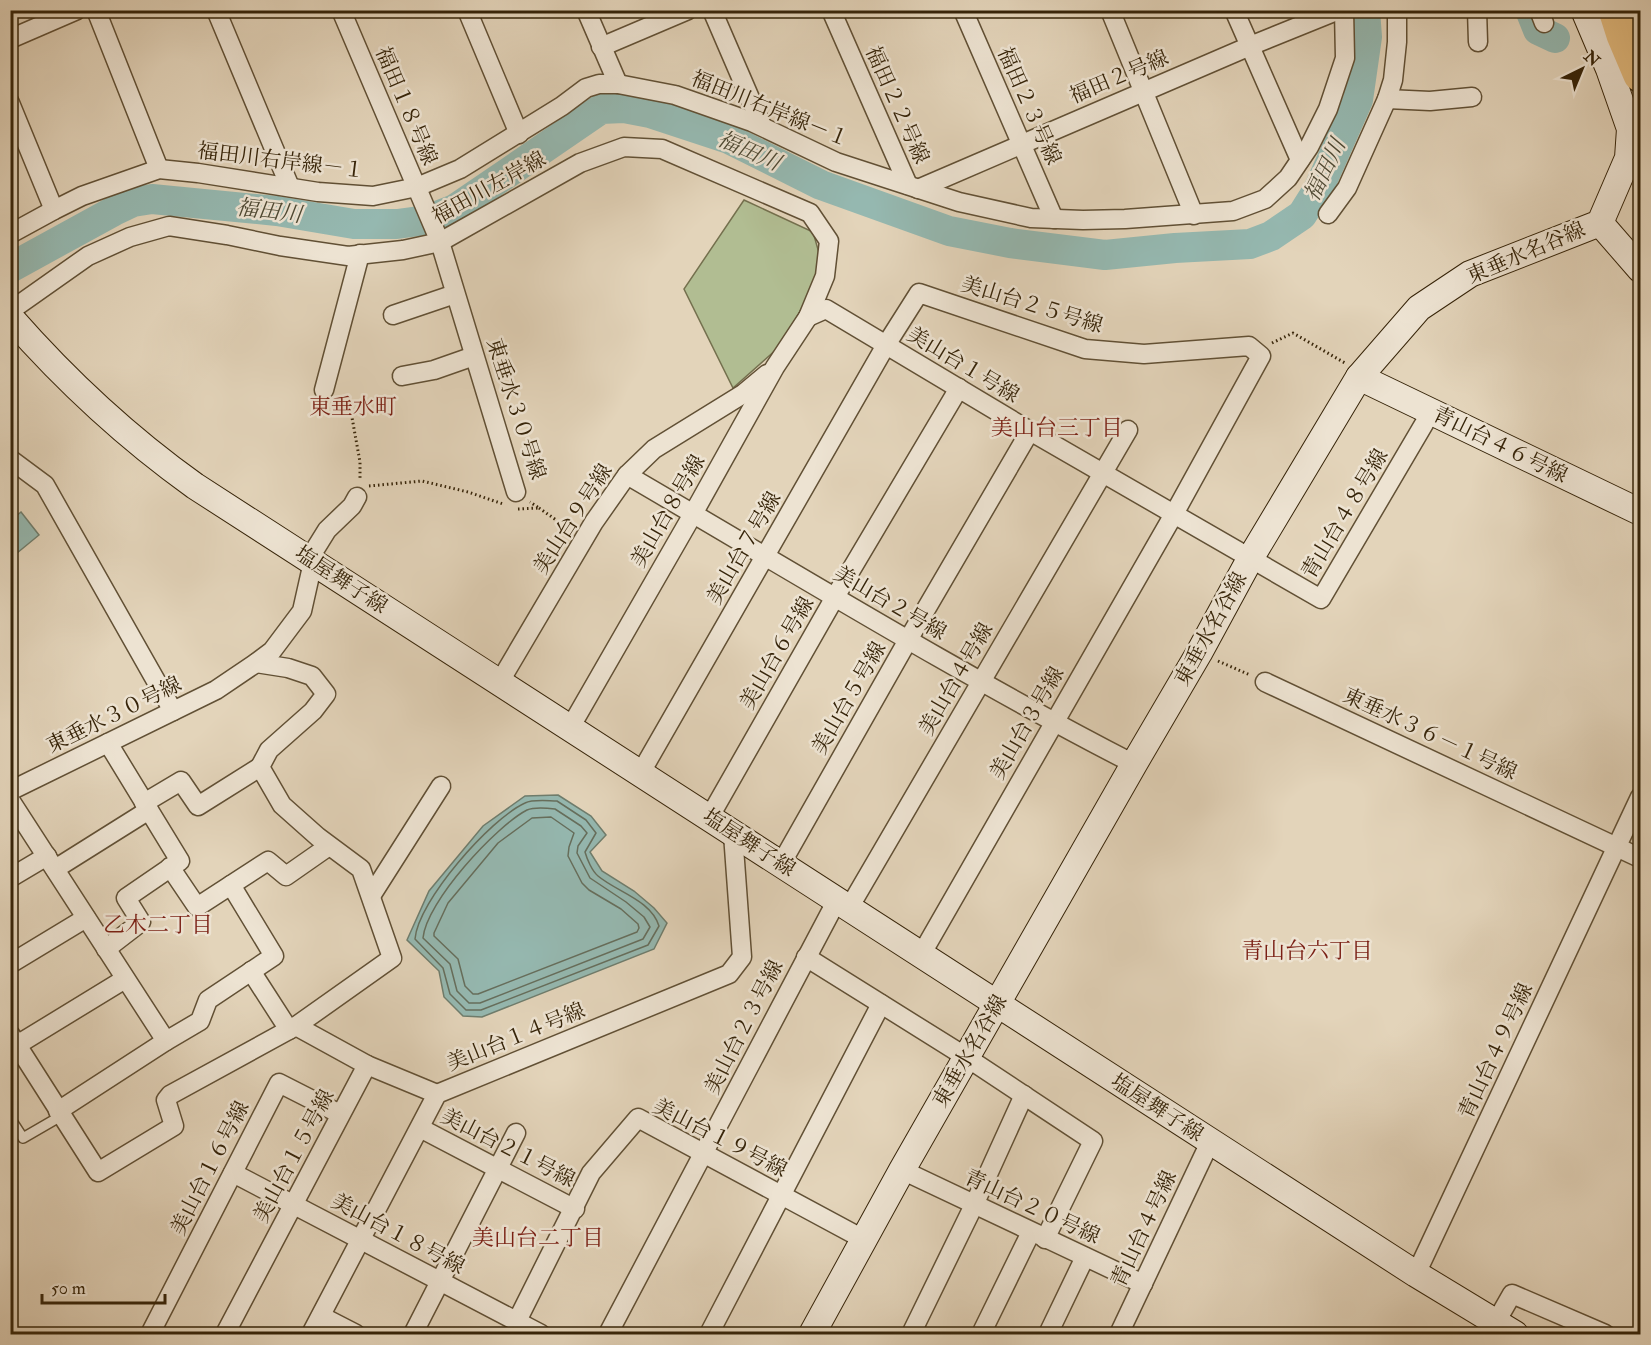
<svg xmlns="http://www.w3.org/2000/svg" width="1651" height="1345" font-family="'IM FELL Double Pica','Noto Serif JP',serif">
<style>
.green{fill:#b1bd92;stroke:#74704e;stroke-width:1.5}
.water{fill:#95b8b0;stroke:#6f7d6d;stroke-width:1.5}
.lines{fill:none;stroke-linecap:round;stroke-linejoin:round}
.shore{stroke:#666e5c;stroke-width:1.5}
.river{stroke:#95b8b0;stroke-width:30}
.lane-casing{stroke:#615035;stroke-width:12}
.street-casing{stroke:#615035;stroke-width:21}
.secondary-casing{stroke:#362409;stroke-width:28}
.highway-casing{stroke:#362409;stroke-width:36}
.path{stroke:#362409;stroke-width:3;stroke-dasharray:1.5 3;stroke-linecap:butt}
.lane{stroke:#ede3d2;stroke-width:9}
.street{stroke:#ede3d2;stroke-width:18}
.secondary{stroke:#ede3d2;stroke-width:26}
.highway{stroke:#e2ba7d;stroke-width:33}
.labels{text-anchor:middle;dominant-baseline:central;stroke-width:5;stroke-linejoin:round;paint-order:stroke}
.street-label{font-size:21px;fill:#362409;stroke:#ede3d2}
.water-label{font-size:22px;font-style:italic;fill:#4e4933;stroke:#ede3d2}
.neighbourhood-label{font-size:22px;fill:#7a1f14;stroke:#ede3d2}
</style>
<rect width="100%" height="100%" fill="#e3d4ba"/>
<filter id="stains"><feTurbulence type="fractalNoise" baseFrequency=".00333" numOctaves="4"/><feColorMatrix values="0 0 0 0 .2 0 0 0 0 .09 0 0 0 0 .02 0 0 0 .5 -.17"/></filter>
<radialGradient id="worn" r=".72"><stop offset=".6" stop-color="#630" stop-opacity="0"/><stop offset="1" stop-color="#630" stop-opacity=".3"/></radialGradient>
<!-- green -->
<polygon class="green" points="744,200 813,232 821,260 807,300 778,348 733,388 684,289"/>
<!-- water -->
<g class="water">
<polygon points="21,512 39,535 11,558 11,520"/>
<polygon points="558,795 591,816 606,835 590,852 602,871 634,891 654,908 667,923 654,949 482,1017 463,1016 444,997 439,971 407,940 429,891 483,826 525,796"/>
</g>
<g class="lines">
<!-- shore -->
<g class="shore">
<path d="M 557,801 L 586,820 L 596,833 L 585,852 C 587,859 592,871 598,876 C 617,892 651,900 659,926 L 648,945 L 481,1010 L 466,1010 L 450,994 L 443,968 L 415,939 C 418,901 490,819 525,803 C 533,799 548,801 557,801 Z"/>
<path d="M 555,809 L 581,826 L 587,833 L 578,846 L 577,853 L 590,878 L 626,902 L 644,917 L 650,927 L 643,939 L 480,1003 L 469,1003 L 457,991 L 450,964 L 423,938 C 426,902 496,826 527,810 C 534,807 547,808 555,809 Z"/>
<polygon points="551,817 574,833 569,847 568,856 582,883 589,890 621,909 638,924 639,928 637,932 478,994 473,994 465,986 458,959 434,936 434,933 448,903 498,843 532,818"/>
</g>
<!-- river -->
<g class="river">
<polyline points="1530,10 1538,30 1555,38"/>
<polyline points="10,268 114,211 133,202 152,199 277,211 354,224 397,224 427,220 455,209 601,109 624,108 650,113 729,139 821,185 949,231 1010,243 1105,255 1175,248 1250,244 1271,236 1302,215 1319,188 1358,100 1367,37 1365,10"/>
</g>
<defs>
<polyline id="lane" points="10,1118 23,1138 61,1116"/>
<g id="street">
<polyline points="96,10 159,169"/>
<polyline points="216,10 290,187"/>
<polyline points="341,10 440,242 516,492"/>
<polyline points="467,10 519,134"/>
<polyline points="586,10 618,84"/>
<polyline points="712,10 762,126"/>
<polyline points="831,10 908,185"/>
<polyline points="963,10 1054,219"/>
<polyline points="1110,10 1194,215"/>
<polyline points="1234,10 1300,160"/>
<polyline points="1477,10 1478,42"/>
<polyline points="1539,10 1544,23"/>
<polyline points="10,39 77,10"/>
<polyline points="601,47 688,10"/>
<polyline points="1387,99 1430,101 1472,97"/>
<polyline points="10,103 54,210"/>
<polyline points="918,189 1250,46 1339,10"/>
<polyline points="1328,214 1347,188 1387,99 1393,80 1397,42 1397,10"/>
<polyline points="10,234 54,210 82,196 159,169 198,173 318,192 373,196 417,187 460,169 562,106 586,88 599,84 618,84 675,95 752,122 836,162 959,202 1031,218 1083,220 1125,219 1233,211 1265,199 1288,178 1309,147 1328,109 1345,58 1344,10"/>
<polyline points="10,311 88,256 130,237 169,226 227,235 280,246 348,256 403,250 440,242 580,163 624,147 662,149 810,213 829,241 825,276 808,317 775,367 693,514 570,728"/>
<polyline points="393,315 455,294"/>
<polyline points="808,317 826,309 1030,431 1321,599 1431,412"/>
<polyline points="402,376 434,370 474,356"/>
<polyline points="324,390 360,254"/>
<polyline points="10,459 45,485 173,711"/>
<path d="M 627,475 C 795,573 961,675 1134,764"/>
<polyline points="309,559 327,530 352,506 357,497"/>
<polyline points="256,663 288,668 312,676 326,694 313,711 269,750 260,767 282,805 318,837 361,869 392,958 296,1026 367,1065"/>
<polyline points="1265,682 1640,858"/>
<polyline points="499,683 594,522 627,475 654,449 743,394 767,374"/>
<polyline points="640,774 886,345 919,293 1085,349 1144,354 1249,346 1261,356 1174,514 921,955"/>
<polyline points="10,791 216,690 256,663 272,651 302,611 313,562"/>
<polyline points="10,800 166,1041 58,1111"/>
<polyline points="144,803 181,781 198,806 260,767"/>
<polyline points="709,818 835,597 959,388"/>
<polyline points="781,864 908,640 1030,431"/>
<polyline points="170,867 197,907 268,861 286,876 329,846"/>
<polyline points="55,869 149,810"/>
<polyline points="10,878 47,856"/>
<polyline points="371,896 441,786"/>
<polyline points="849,908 1128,430"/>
<polyline points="106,949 141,922 126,898 180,861 108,743"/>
<polyline points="806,957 966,1057 1093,1141 1045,1239"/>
<polyline points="10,964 86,918"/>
<polyline points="251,971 289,1030"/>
<polyline points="10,1034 98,1172 174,1126 166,1100 170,1095 296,1026"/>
<polyline points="166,1041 200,1021 208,1000 274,956 231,885"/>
<polyline points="17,1045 125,979"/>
<polyline points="420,1128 575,1209"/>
<polyline points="902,1170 1143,1284"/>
<polyline points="233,1173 541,1334"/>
<polyline points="1416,1274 1640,797"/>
<polyline points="321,1316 356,1334"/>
<polyline points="517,1321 591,1173 638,1118 863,1239"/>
<polyline points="1496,1322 1512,1294 1605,1334"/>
<polyline points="150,1334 279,1083 340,1114"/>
<polyline points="225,1334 367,1065 437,1094"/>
<polyline points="311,1334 437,1094 729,974 742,957 733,834"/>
<polyline points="413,1334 516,1133"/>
<polyline points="608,1334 837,900"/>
<polyline points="709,1334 881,1004"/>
<polyline points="911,1334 974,1205 1024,1095"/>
<polyline points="981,1334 1031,1232"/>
<polyline points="1048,1334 1085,1257"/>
<polyline points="1119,1334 1210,1142"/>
</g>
<g id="secondary">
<polyline points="1600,223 1640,269"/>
<path d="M 10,317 C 67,382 125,436 195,486 L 1416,1274 L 1515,1334"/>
<polyline points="1359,377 1640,512"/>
<polyline points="812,1334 902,1170 1134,764 1199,653 1250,559 1359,377 1419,308 1470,274 1600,223 1628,158 1630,129 1609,69 1584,10"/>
</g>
<polyline id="highway" points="1615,10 1623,35 1640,75"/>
</defs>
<!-- lane casing -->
<use href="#lane" class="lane-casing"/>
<!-- street casing -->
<use href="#street" class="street-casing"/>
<!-- secondary casing -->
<use href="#secondary" class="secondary-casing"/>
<!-- highway casing -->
<use href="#highway" class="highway-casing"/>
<!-- path -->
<g class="path">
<polyline points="1272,343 1293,333 1345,363"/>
<polyline points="339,396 349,406 351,412 360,462 360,480"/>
<polyline points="369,486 422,481 468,492 503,504"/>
<polyline points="539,508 569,529"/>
<polyline points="518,509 539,508 530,502"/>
<polyline points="1218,661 1250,675"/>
</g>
<!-- lane -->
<use href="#lane" class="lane"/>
<!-- street -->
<use href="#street" class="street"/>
<!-- secondary -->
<use href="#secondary" class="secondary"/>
<!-- highway -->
<use href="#highway" class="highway"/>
</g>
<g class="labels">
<!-- street labels -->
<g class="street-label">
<text transform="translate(1119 77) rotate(-23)">福田２号線</text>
<text transform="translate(897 105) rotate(66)">福田２２号線</text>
<text transform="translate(406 106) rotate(67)">福田１８号線</text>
<text transform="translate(1029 106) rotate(66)">福田２３号線</text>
<text transform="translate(770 109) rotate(22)">福田川右岸線－１</text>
<text transform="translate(281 161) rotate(7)">福田川右岸線－１</text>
<text transform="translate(489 188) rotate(-29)">福田川左岸線</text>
<text transform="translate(1526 253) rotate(-23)">東垂水名谷線</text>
<text transform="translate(1032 305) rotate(17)">美山台２５号線</text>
<text transform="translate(963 365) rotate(31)">美山台１号線</text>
<text transform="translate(516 409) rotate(72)">東垂水３０号線</text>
<text transform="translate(1500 445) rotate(26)">青山台４６号線</text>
<text transform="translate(668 511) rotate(-60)">美山台８号線</text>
<text transform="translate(1345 514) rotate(-59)">青山台４８号線</text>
<text transform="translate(573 519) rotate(-57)">美山台９号線</text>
<text transform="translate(744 548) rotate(-60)">美山台７号線</text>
<text transform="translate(341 580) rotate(33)">塩屋舞子線</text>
<text transform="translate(890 603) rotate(30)">美山台２号線</text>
<text transform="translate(1211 629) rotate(-61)">東垂水名谷線</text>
<text transform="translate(777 653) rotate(-60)">美山台６号線</text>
<text transform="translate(956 679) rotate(-60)">美山台４号線</text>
<text transform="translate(849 698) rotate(-60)">美山台５号線</text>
<text transform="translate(114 715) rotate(-26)">東垂水３０号線</text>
<text transform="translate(1027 723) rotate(-60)">美山台３号線</text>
<text transform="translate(1430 734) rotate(25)">東垂水３６－１号線</text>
<text transform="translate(749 843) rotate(33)">塩屋舞子線</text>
<text transform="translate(744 1027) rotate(-63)">美山台２３号線</text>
<text transform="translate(516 1037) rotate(-22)">美山台１４号線</text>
<text transform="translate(970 1051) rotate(-60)">東垂水名谷線</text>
<text transform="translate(1496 1051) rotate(-65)">青山台４９号線</text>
<text transform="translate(1157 1108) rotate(33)">塩屋舞子線</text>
<text transform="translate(720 1138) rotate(27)">美山台１９号線</text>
<text transform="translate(508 1148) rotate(27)">美山台２１号線</text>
<text transform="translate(294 1156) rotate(-62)">美山台１５号線</text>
<text transform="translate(210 1168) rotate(-63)">美山台１６号線</text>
<text transform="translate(1032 1207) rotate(25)">青山台２０号線</text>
<text transform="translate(1144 1229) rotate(-65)">青山台４号線</text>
<text transform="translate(398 1234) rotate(28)">美山台１８号線</text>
</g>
<!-- water labels -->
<g class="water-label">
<text transform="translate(749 151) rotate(24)">福田川</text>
<text transform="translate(1325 170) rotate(-64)">福田川</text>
<text transform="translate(269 211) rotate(7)">福田川</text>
</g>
<!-- neighbourhood labels -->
<g class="neighbourhood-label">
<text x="353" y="407">東垂水町</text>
<text x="1057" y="428">美山台三丁目</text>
<text x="158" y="925">乙木二丁目</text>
<text x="1307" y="951">青山台六丁目</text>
<text x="538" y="1238">美山台二丁目</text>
</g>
</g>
<!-- margin -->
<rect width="1651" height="1345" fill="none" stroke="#e3d4ba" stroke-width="36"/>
<rect x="12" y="12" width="1627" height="1321" fill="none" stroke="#362409" stroke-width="3"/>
<rect x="18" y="18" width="1615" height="1309" fill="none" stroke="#362409" stroke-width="1.5"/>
<!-- north arrow -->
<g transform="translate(1582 69) rotate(43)" stroke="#ede3d2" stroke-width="4.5" paint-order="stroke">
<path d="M0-4.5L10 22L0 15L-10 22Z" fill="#362409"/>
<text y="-9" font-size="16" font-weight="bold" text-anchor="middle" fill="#362409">N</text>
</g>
<!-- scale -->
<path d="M42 1294v9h123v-9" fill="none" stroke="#362409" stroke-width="3"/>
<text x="51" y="1294" font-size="18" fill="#362409" stroke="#ede3d2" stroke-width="4.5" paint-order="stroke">50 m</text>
<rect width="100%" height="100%" filter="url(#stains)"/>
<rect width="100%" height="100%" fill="url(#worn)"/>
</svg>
